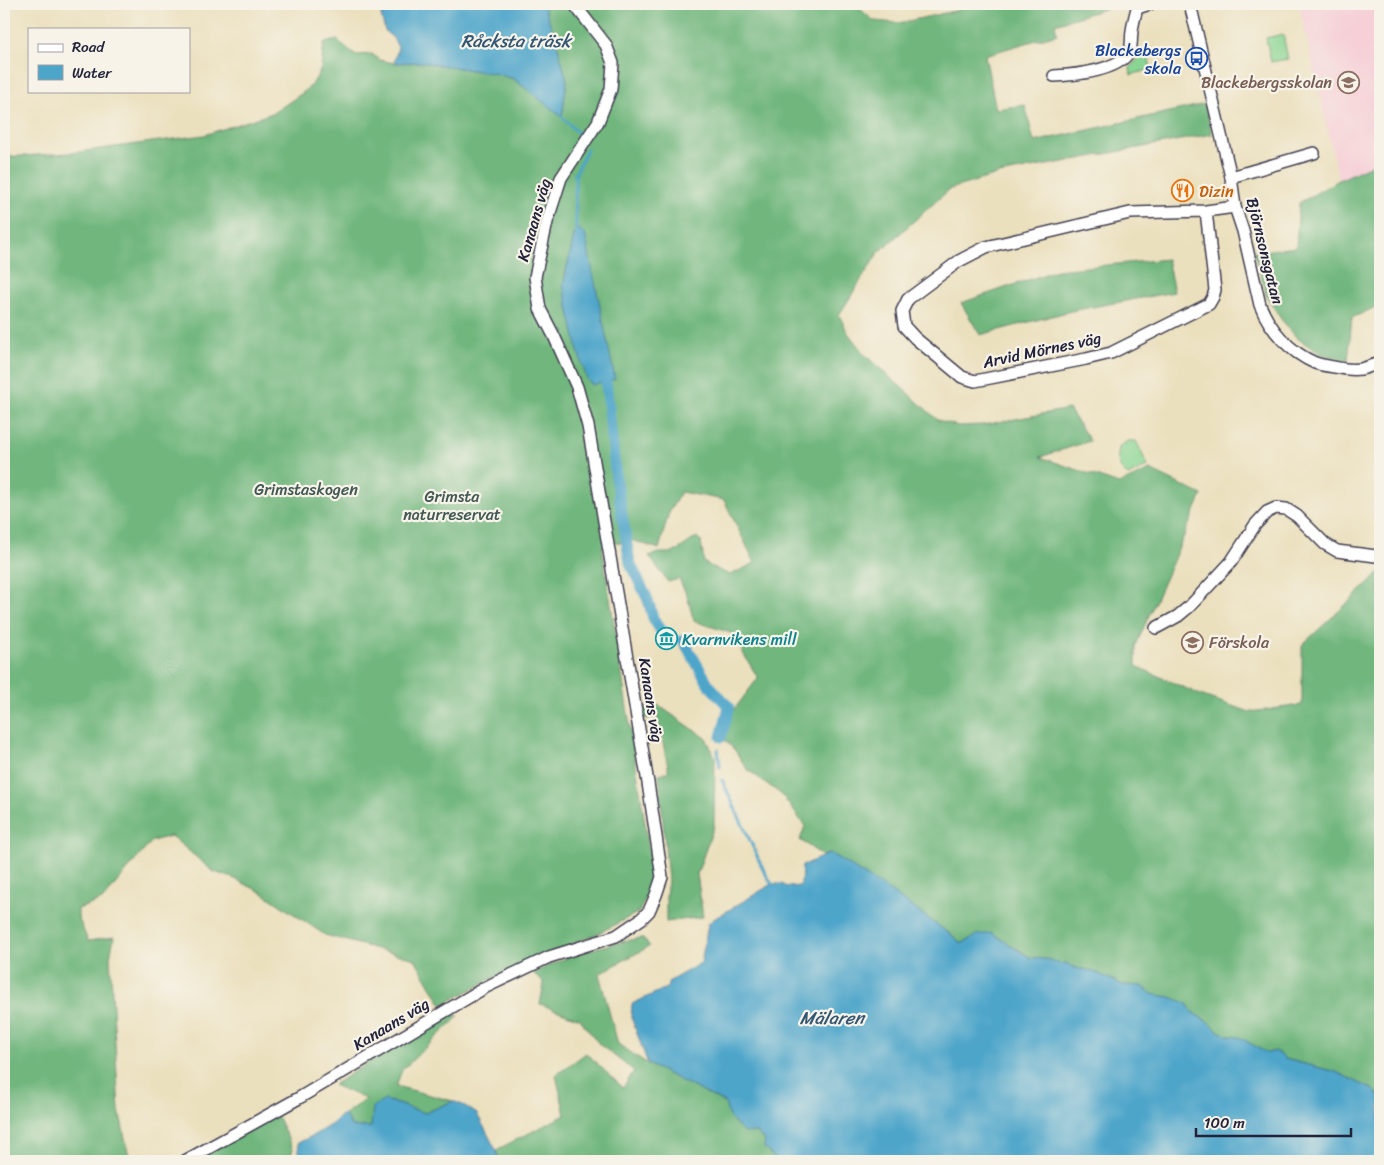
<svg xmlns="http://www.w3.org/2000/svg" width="1384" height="1165" font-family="Sriracha,sans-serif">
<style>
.built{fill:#f6cfd7}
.green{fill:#8ad593;stroke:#567c67}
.forest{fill:#6fb67d;stroke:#486c5c;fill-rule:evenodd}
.water{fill:#4da5ca;stroke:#386482}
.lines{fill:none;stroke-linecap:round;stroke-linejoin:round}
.stream{stroke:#4da5ca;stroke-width:3}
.canal{stroke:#4da5ca;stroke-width:11}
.minor-casing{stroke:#403e4f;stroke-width:14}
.minor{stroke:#fff;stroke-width:11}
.labels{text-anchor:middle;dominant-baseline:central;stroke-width:4.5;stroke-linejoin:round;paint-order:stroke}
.transit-label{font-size:16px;fill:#164399;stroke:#f7f3e8;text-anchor:end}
.education-label{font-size:16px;fill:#785e54;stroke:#f7f3e8;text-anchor:end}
.food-label{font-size:16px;fill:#c56008;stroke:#f7f3e8;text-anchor:start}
.street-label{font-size:16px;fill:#22223b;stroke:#f7f3e8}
.park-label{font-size:16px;fill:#415855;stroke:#f7f3e8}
.culture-label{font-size:16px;fill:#0d838f;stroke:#f7f3e8;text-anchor:start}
.water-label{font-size:18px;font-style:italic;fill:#335674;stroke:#f7f3e8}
</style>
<rect width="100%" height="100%" fill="#f7f3e8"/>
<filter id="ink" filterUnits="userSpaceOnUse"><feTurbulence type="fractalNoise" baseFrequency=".02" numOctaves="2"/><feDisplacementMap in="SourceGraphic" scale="10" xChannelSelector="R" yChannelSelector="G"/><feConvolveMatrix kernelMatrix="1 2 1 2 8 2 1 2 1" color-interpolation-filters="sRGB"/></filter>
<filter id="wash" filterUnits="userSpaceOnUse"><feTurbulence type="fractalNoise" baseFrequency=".0096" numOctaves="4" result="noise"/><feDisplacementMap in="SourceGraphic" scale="20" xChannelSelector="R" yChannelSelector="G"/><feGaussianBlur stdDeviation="1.12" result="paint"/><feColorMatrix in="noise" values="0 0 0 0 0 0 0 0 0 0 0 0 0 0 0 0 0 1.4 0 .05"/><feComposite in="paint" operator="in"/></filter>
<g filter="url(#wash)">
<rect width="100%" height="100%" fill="#ebe0be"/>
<!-- built -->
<polygon class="built" points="1299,4 1380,4 1380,161 1339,180"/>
<!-- green -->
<g class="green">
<polygon points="1283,34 1288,59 1271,62 1266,38"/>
<polygon points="1148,54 1151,69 1131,75 1130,68 1140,56"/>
<path d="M 1128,441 L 1136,441 L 1148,466 L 1128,476 C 1117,467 1116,458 1120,446 Z"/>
</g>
<!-- forest -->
<g class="forest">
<path d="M 543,4 L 854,4 L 874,21 L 899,23 L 959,10 L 961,4 L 1120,4 L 1055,24 L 1057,34 L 985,55 L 996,109 L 1025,105 L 1034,142 L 1205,104 L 1212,134 L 999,174 L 950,189 L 878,253 L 839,315 L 848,333 L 864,354 L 938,420 L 958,426 L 983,425 L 1069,409 L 1090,441 L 1040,457 L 1119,484 L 1150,470 L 1202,495 L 1136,645 L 1136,666 L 1203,696 L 1250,712 L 1302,705 L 1302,645 L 1380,573 L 1380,1097 L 1374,1090 L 1336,1072 L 1285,1059 L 1276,1051 L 1267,1053 L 1239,1037 L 1229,1036 L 1218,1031 L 1211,1024 L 1192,1012 L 1188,1005 L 1170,997 L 1152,994 L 1142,986 L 1123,985 L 1093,971 L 1076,968 L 1066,963 L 1060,964 L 1051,960 L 1029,957 L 1018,949 L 977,935 L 961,944 L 957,939 L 894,894 L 830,853 L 823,856 L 800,840 L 805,826 L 782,795 L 747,769 L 734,749 L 724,740 L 730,715 L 758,678 L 731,633 L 694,621 L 687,596 L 679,579 L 668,582 L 649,556 L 659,553 L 673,553 L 697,537 L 701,541 L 704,563 L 730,575 L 755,563 L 724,500 L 681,492 L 669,512 L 659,549 L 631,540 L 623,543 L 616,542 L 602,547 L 652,868 L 650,888 L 639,912 L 597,934 L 497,976 L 442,1005 L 415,959 L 325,935 L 261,892 L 233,878 L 214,872 L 171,836 L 152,841 L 102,900 L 78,909 L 78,917 L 88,941 L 114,937 L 110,957 L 119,1110 L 130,1161 L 4,1161 L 4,157 L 70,153 L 204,135 L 273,113 L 301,94 L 311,86 L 315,80 L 321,69 L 324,43 L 337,40 L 355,55 L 372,54 L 380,60 L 394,63 L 421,62 L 497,74 L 514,79 L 562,117 L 567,80 L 555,37 ZM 576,227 L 614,379 L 606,382 L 574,332 L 563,285 Z"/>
<polygon points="1380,161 1380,305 1352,318 1348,361 1321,354 1297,338 1281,319 1267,297 1254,252 1296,247 1299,203 1339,180"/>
<polygon points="1167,259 1174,292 1071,311 980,335 961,303 1057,270"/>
<polygon points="658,705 706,738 715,757 714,826 697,874 703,917 666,922 666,895 668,881 659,774 668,772 668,766 657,716 643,719 642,709"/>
<path d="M 642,938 L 650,946 L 599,974 L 618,1044 L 648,1064 L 725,1103 L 765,1141 L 770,1154 L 778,1161 L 499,1161 L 496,1150 L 565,1115 L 556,1075 L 586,1053 L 623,1088 L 634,1071 L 599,1044 L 580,1019 L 540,1004 L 544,983 L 533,973 C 568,955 603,944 642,938 Z"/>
<polygon points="446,1013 459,1016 402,1070 396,1086 453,1101 425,1113 385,1100 371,1127 352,1127 344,1114 366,1099 333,1085"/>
<polygon points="271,1117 278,1118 293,1149 289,1161 190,1161"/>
</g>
<!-- water -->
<g class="water">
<polygon points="378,4 543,4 555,37 567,80 562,117 514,79 497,74 421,62 394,63 398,47 393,38 385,31"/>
<polygon points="576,227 585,234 615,379 592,385 587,379 578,351 563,285"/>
<polygon points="830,853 894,894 957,939 961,944 977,935 992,933 1029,957 1051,960 1060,964 1066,963 1076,968 1093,971 1123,985 1142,986 1152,994 1170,997 1184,1002 1188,1005 1192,1012 1211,1024 1218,1031 1229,1036 1239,1037 1267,1053 1276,1051 1285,1059 1336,1072 1374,1090 1380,1097 1380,1161 778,1161 764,1148 765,1141 756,1132 744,1133 729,1117 725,1103 648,1064 631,1017 632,1004 668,987 668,982 701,963 708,924 712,920 772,884 782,884 787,887 799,886 801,884 802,866"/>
<polygon points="385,1100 425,1113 453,1101 465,1106 477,1114 496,1150 499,1161 289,1161 300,1158 298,1143 314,1135 332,1124 340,1116 344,1114 352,1127 371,1127 373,1107"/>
</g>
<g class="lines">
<!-- stream -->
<g class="stream">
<polyline points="562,117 583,138"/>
<polyline points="576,230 575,175 587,149"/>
<polyline points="718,750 720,767"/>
<polyline points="722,780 764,871 772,884"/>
</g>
<!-- canal -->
<g class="canal">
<polyline points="606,382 616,478 630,563 648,600 653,618 662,633"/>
<polyline points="683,640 709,685 729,707 721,737"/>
</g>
</g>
</g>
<g filter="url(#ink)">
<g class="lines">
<defs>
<g id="minor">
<path d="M 1190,4 L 1231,177 L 1235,207 L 1243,231 L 1260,305 C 1270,330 1290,352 1315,363 C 1321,365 1328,366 1334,367 C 1343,369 1352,370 1361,369 C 1368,367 1374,365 1380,363"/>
<path d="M 1054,76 C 1073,75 1121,71 1130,50 C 1132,45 1131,37 1132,31 C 1133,23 1135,16 1137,8 L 1150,4"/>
<polyline points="1231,177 1314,153"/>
<polyline points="1206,211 1130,213 986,247 959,261 908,299 902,311 904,326 915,338 962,377 975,381 1086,359 1111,353 1209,304 1213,297 1215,290 1206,211 1235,207"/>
<polyline points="1156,628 1178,616 1190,606 1231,562 1255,525 1267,512 1276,508 1286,509 1297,516 1325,544 1337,551 1376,556 1380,554"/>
<polyline points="185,1161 299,1098 486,987 549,957 616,936 641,919 649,911 656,895 662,877 648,783 588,426 577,387 554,336 540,309 535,277 547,222 561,178 598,122 611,89 613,63 606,45 574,4"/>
</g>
</defs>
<!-- minor casing -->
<use href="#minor" class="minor-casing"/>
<!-- minor -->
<use href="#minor" class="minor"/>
</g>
</g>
<!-- icons -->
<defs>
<symbol id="bus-ring" viewBox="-11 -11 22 22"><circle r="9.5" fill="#f7f3e8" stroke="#1a4fb4" stroke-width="1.5"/><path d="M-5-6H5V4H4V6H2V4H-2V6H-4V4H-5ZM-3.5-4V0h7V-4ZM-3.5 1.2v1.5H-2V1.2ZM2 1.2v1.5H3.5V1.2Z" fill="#1a4fb4"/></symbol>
<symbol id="school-ring" viewBox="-11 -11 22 22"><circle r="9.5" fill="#f7f3e8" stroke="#8d6e63" stroke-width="1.5"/><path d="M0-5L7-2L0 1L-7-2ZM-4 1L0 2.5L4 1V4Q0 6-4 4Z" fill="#8d6e63"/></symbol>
<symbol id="restaurant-ring" viewBox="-11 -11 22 22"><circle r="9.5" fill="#f7f3e8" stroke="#e8710a" stroke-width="1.5"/><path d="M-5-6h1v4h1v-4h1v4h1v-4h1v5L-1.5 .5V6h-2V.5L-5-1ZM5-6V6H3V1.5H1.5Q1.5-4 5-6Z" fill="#e8710a"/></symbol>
<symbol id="museum-ring" viewBox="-11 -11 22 22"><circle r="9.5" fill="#f7f3e8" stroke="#0f9aa8" stroke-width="1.5"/><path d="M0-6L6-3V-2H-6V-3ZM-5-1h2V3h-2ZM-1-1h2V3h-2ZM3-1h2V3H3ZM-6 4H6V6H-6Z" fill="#0f9aa8"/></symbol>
</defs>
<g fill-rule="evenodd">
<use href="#bus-ring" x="1184" y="46" width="25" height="25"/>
<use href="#school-ring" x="1336" y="70" width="25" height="25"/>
<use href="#restaurant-ring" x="1170" y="178" width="25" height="25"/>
<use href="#museum-ring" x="654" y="626" width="25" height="25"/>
<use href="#school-ring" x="1180" y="630" width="25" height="25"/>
</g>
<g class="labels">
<!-- transit labels -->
<g class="transit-label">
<text x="1181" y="50">Blackebergs<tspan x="1181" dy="18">skola</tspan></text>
</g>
<!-- education labels -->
<g class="education-label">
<text x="1332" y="82">Blackebergsskolan</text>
<text x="1209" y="642" text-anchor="start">Förskola</text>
</g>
<!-- food labels -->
<g class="food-label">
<text x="1199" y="191">Dizin</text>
</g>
<!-- street labels -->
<g class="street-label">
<text transform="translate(534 220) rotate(-74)">Kanaans väg</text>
<text transform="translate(1265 251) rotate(76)">Björnsonsgatan</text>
<text transform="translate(1042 350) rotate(-12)">Arvid Mörnes väg</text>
<text transform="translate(651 700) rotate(81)">Kanaans väg</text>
<text transform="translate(391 1024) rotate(-31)">Kanaans väg</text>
</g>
<!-- park labels -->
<g class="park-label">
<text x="306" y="489">Grimstaskogen</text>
<text x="452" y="496">Grimsta<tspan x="452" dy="18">naturreservat</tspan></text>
</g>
<!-- culture labels -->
<g class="culture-label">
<text x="682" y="639">Kvarnvikens mill</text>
</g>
<!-- water labels -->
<g class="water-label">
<text x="516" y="41">Råcksta träsk</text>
<text x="832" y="1018">Mälaren</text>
</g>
</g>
<!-- margin -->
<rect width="1384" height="1165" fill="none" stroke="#f7f3e8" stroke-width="20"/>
<!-- legend -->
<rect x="28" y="28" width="162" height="65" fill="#f7f3e8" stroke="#a29fa3"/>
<rect x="38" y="44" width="25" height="8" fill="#ffffff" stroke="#a29fa3"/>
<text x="72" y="52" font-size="15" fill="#22223b">Road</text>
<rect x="38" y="65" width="25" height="15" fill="#4da5ca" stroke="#a29fa3"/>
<text x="72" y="78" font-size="15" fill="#22223b">Water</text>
<!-- scale -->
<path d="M1196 1128v8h155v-8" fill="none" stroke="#22223b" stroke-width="2.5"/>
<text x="1204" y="1128" font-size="15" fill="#22223b" stroke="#f7f3e8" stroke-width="4" paint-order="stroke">100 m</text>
</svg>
